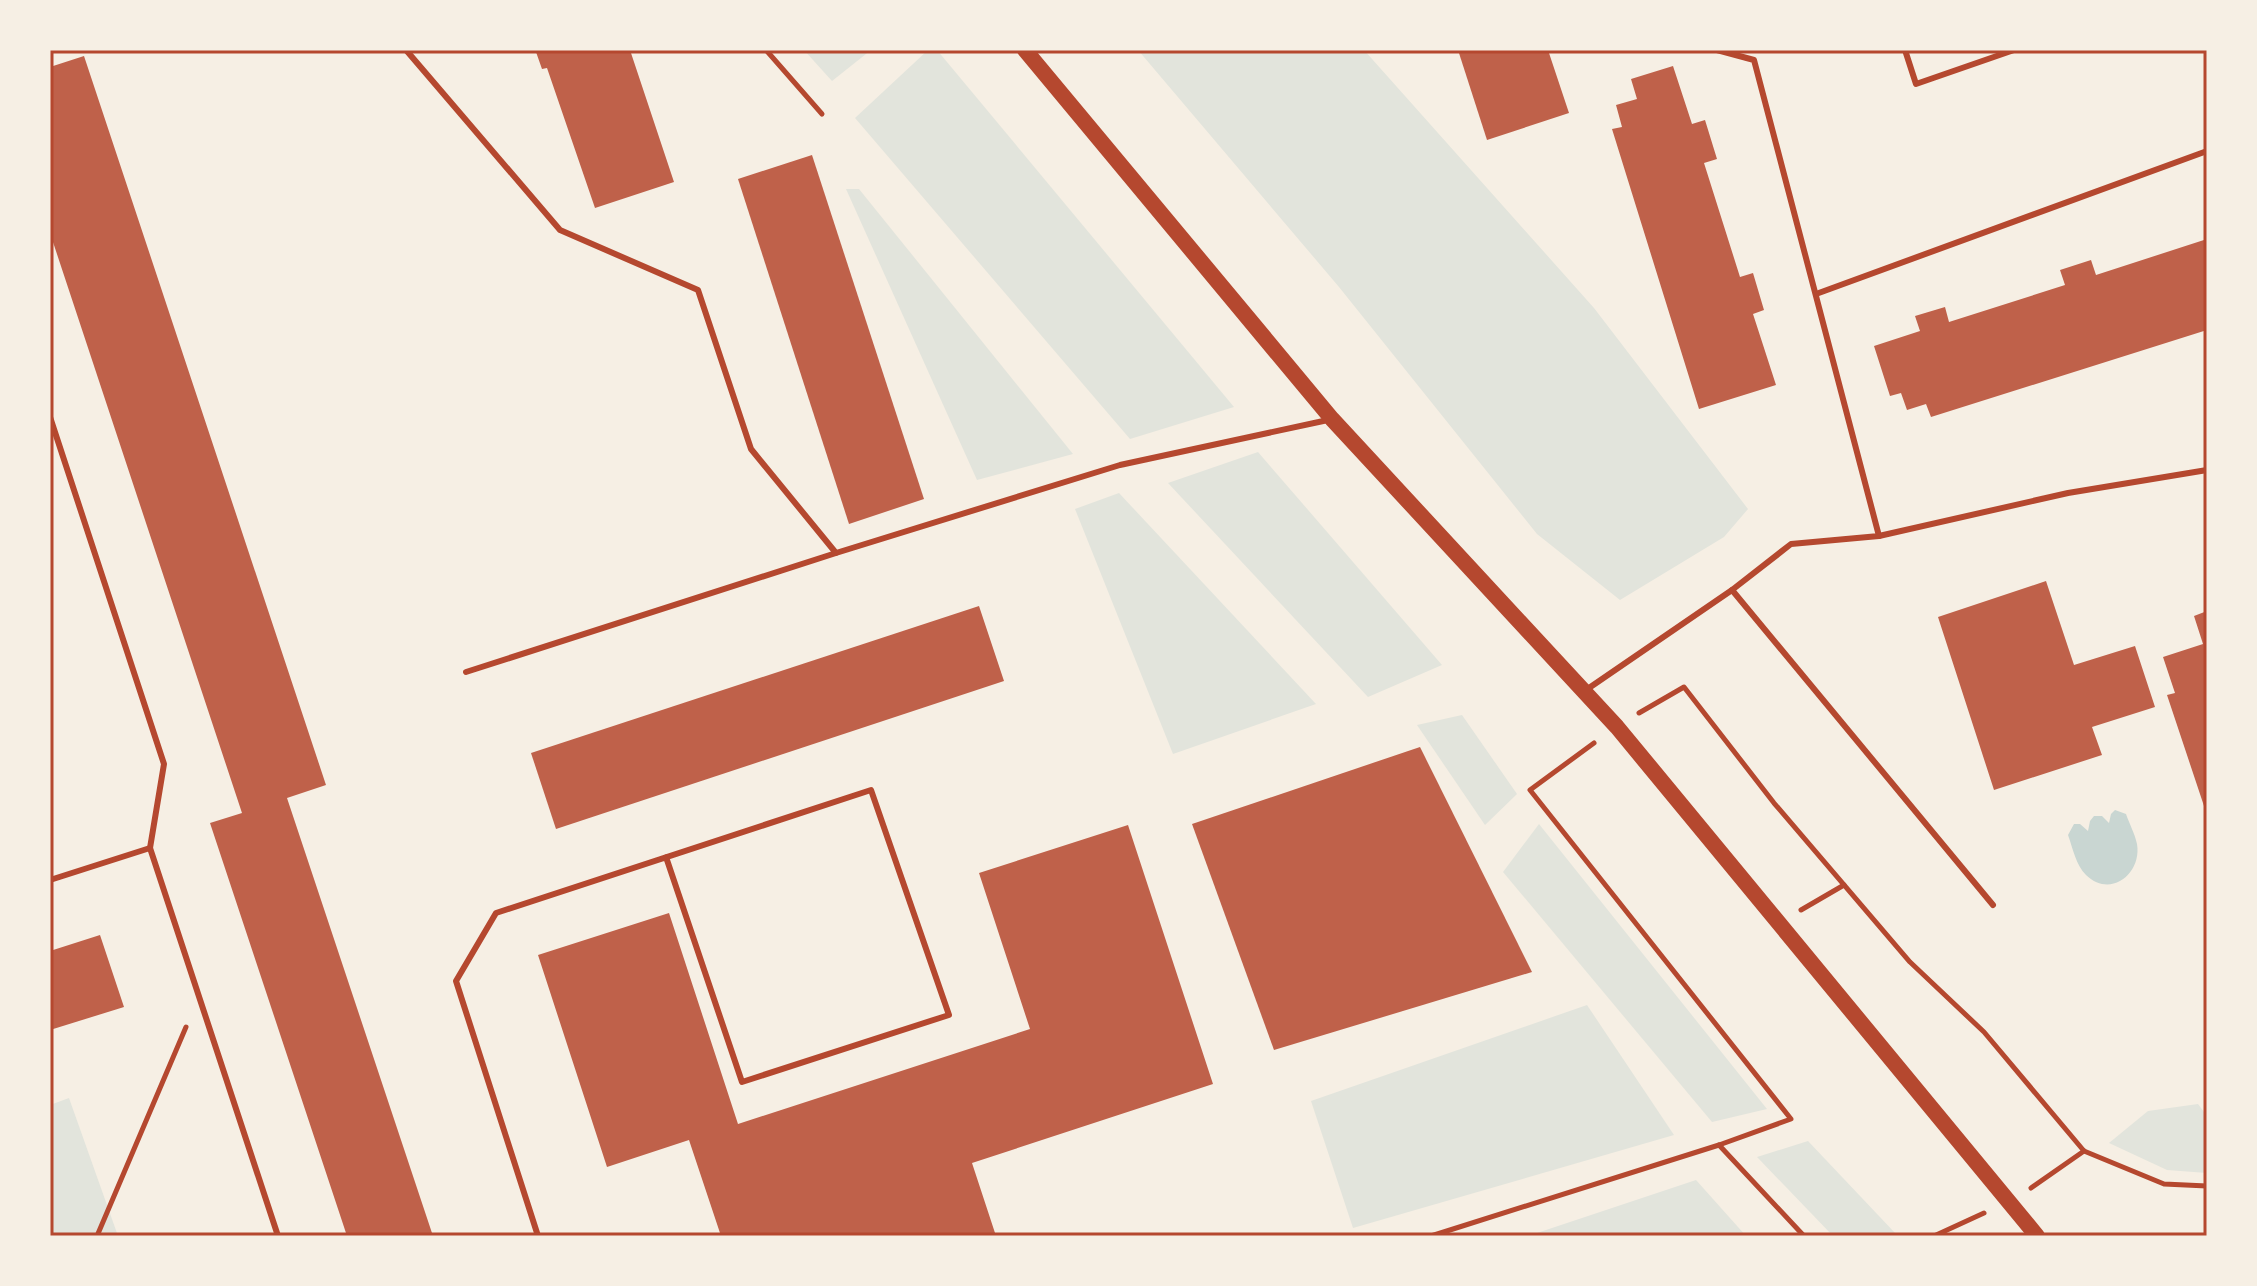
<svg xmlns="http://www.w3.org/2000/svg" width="2257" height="1286" font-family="Inter,sans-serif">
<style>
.green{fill:#e2e4dc}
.water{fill:#c9d6d2}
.building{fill:#bf614a}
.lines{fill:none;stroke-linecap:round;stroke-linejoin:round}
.path{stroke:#b5482f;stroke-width:5}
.service{stroke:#b5482f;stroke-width:6}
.secondary{stroke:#b5482f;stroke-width:16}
.neatline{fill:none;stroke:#b5482f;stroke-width:3}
</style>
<rect width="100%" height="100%" fill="#f6efe4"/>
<!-- green -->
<g class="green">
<polygon points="804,50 871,50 832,81"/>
<polygon points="928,50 937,50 1234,407 1130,439 855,118"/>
<polygon points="1138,50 1364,50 1594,308 1748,509 1724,537 1620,600 1537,534 1339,287"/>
<polygon points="846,189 859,189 1073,454 977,480"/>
<polygon points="1258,452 1442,665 1368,697 1168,483"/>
<polygon points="1119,493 1316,704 1173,754 1075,509"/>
<polygon points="1462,715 1517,794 1485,825 1417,725"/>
<polygon points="1539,824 1767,1109 1712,1122 1503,872"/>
<polygon points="1587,1005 1674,1135 1353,1228 1311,1101"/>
<polygon points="69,1098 118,1236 50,1236 50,1105"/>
<polygon points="2198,1104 2207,1116 2207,1173 2167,1170 2109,1143 2148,1111"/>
<polygon points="1808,1141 1896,1234 1833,1236 1757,1157"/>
<polygon points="1696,1180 1746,1236 1528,1236"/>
</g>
<!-- water -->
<path class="water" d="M 2115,810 L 2126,814 C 2129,823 2135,834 2137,844 C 2142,873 2111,899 2086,875 C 2076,865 2073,849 2068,835 L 2074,824 L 2080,824 L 2088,831 L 2090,821 L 2094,816 L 2102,816 L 2109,823 L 2111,814 Z"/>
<!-- building -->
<g class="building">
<polygon points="541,50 630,50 674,182 595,208 547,68 542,69 536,52"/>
<polygon points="1458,50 1548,50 1569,113 1487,140"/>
<polygon points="84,56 326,785 287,798 433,1236 347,1236 210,823 242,813 50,233 50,67"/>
<polygon points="1673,66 1692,124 1705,120 1717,159 1704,163 1740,277 1753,273 1764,310 1753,314 1776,385 1699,409 1612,129 1622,127 1616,105 1637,99 1631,79"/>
<polygon points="812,155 924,499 849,524 738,179"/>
<polygon points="2207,239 2207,330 1931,417 1926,404 1907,410 1901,393 1890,396 1874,346 1920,331 1915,316 1945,307 1949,322 2065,285 2060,270 2091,260 2096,275"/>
<polygon points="2046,581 2074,665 2135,646 2155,707 2092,727 2102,755 1994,790 1938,617"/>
<polygon points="979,606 1004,681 556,829 531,753"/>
<polygon points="2207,611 2207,812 2206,812 2167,695 2175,693 2163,657 2203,644 2194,616"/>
<polygon points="1420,747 1532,972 1274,1050 1192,824"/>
<polygon points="1128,825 1213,1084 972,1163 996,1236 721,1236 689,1140 607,1167 538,955 669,913 738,1124 1030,1029 979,873"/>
<polygon points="100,935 124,1007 50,1030 50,951"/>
</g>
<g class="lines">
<!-- path -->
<g class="path">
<polyline points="766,50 822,114"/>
<polyline points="1639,713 1684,687 1774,803 1910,962 1984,1032 2084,1151 2164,1184 2207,1186"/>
<polyline points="1801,910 1844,885"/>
<polyline points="1719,1145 1804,1236"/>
<polyline points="2031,1188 2084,1151"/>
<polyline points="97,1236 186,1027"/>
<polyline points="1431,1236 1719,1145 1791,1119 1530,790 1594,743"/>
<polyline points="1934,1236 1984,1213"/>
</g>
<!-- service -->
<g class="service">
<polyline points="406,50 560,230 698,290 751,449 836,553 1120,465 1328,420"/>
<polyline points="1905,50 1916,84 2014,50"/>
<polyline points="1816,294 2207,151"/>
<polyline points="50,417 164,764 150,848"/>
<polyline points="1879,536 2068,493 2207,470"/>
<polyline points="1732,590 1993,905"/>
<polyline points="466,672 836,553"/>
<polyline points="1586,690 1732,590 1791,544 1879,536 1754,60 1717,50"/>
<polyline points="50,880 150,848 278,1236"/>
<polyline points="538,1236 456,981 496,913 871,790 949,1015 742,1082 666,857"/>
</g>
<!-- secondary -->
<polyline class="secondary" points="1025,50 1332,419 1617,727 2037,1236"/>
</g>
<!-- border -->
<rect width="2257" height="1286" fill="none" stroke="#f6efe4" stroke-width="104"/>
<rect x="52" y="52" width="2153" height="1182" class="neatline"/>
</svg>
